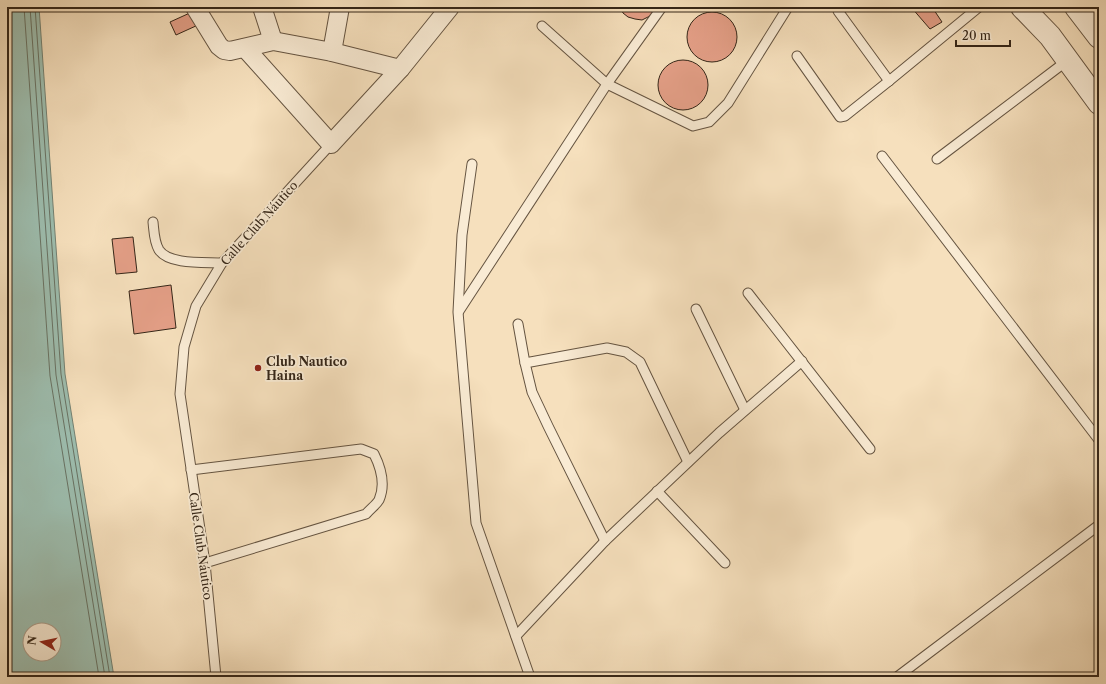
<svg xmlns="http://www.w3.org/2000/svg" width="1106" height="684" font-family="'Libre Caslon Text',serif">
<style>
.water{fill:#9dbdae;stroke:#738172;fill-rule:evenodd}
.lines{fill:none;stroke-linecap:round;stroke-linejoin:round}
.shore{stroke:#697263;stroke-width:1}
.building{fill:#e49f87;stroke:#352618}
.service-casing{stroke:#655441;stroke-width:11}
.minor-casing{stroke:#655441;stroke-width:20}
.tertiary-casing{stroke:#655441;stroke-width:24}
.service{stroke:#f9ebd4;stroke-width:9}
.minor{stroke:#f9ebd4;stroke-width:18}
.tertiary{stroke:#f9ebd4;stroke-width:22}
.poi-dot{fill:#8f2418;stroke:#f9ebd4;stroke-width:1.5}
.labels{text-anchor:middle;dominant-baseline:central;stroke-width:3.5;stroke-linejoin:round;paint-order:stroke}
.street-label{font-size:12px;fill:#352618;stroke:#f9ebd4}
.poi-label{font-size:12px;font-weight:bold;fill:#352618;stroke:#f9ebd4;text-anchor:start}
</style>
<rect width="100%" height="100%" fill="#f6e0bd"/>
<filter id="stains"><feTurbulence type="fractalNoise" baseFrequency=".005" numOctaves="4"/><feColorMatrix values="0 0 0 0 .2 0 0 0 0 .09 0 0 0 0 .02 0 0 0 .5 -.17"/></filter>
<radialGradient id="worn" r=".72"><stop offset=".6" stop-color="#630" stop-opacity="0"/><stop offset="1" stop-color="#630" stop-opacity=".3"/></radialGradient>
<!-- water -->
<path class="water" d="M 7,7 L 39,7 L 65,374 L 114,677 L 7,677 ZM 30,630 L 54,630 L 54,654 L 30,654 Z"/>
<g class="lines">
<!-- shore -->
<g class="shore">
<polyline points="24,7 50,376 99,677"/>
<polyline points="30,7 56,375 105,677"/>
<polyline points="35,7 61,374 110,677"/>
</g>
</g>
<!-- building -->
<g class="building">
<polygon points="620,7 658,7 654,13 648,17 642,20 635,19 628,17 623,13"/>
<polygon points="911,7 937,7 934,10 942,22 930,29"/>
<circle cx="712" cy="37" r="25"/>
<polygon points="192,12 198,25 176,35 170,22"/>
<circle cx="683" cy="85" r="25"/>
<polygon points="133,237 137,272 116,274 112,239"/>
<polygon points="171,285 176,328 134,334 129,291"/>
</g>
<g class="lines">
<defs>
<g id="service">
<polyline points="838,11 889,81"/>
<polyline points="542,26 607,84 693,126 709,122 728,103 788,7"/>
<polyline points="797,56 840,117 845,116 889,81 979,7"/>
<polyline points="882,156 1099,440"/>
<polyline points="937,159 1068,60"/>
<polyline points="472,164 462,235 458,312 476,523 530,677"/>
<path d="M 153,222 C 154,231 154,242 159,250 C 169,265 205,262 222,263"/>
<polyline points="748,293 870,449"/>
<polyline points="696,309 745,410"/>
<polyline points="459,311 607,84 662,7"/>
<polyline points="518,324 525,363 532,392 548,426 605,541"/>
<polyline points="525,363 607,348 626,352 640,362 688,462"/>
<path d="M 191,470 L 361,449 L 374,454 C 381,468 386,484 379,500 C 376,505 370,509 366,514 L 205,563"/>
<polyline points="657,491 725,563"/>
<polyline points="516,636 605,541 719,433 802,361"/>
<polyline points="216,677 205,563 180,394 184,347 196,306 222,263 331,144"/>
<polyline points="897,677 1099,525"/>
</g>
<g id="minor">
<polyline points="195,7 219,46 224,50 230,51 273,41 332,52 400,69"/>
<polyline points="262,7 273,41"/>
<polyline points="245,48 331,144 400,69 450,7"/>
<polyline points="332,52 340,7"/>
</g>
<g id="tertiary">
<polyline points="1022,7 1050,36 1099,103"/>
<polyline points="1076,7 1099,37"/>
</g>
</defs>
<!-- service casing -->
<use href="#service" class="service-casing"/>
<!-- minor casing -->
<use href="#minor" class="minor-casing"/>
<!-- tertiary casing -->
<use href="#tertiary" class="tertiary-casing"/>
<!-- service -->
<use href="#service" class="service"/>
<!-- minor -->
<use href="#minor" class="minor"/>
<!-- tertiary -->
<use href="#tertiary" class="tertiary"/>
</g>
<!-- markers -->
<circle class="poi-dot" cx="258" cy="368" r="4"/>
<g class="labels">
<!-- street labels -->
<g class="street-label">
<text transform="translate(259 223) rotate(-48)">Calle Club Náutico</text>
<text transform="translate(201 546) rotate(82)">Calle Club Náutico</text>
</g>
<!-- poi labels -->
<g class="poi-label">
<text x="266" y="361">Club Nautico<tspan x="266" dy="14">Haina</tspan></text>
</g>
</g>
<!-- margin -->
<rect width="1106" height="684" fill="none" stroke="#f6e0bd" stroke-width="24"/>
<rect x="8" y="8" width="1090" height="668" fill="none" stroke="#352618" stroke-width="2"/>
<rect x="12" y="12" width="1082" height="660" fill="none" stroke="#352618"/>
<!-- north arrow -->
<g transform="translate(42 642) rotate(279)"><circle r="19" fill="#f9ebd4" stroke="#ab9c89"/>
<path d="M0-3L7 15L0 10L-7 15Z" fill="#8f2418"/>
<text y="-6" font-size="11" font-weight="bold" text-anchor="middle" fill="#352618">N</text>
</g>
<!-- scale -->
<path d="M956 40v6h54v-6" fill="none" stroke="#352618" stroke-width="2"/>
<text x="962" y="40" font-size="12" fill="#352618" stroke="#f9ebd4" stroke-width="3" paint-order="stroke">20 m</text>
<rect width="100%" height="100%" filter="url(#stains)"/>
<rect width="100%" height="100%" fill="url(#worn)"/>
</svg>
